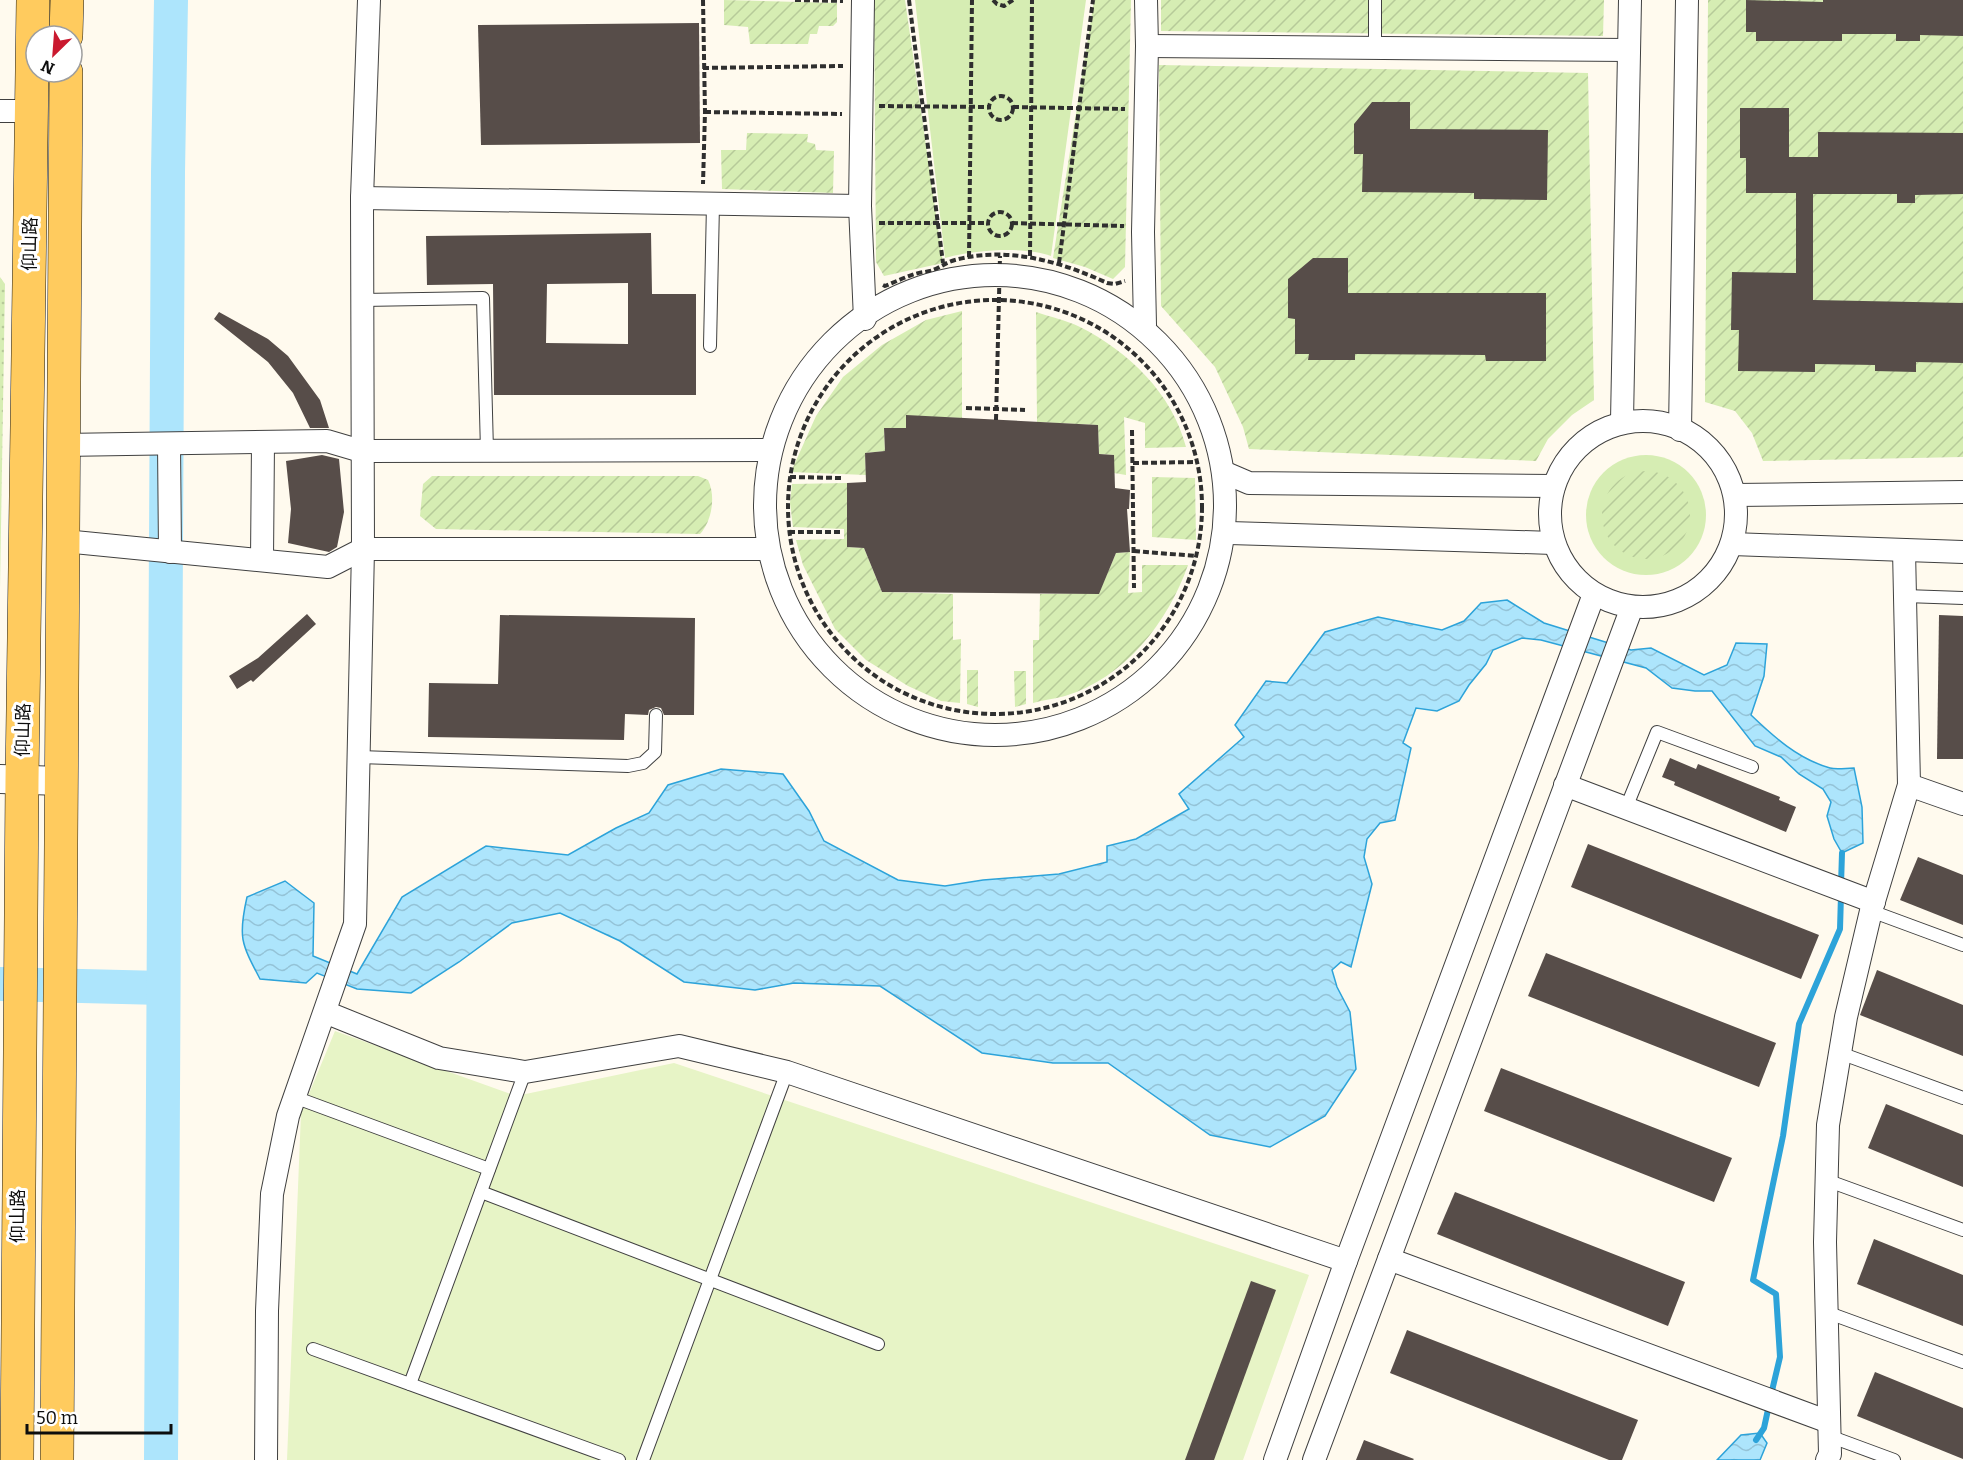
<svg xmlns="http://www.w3.org/2000/svg" width="1963" height="1460" font-family="Bitter,'Noto Sans SC',serif">
<style>
.grass{fill:#d6edb3}
.park{fill:url(#park-dots)}
.garden{fill:url(#garden-furrows)}
.pitch{fill:#e7f4c6}
.water{fill:url(#water-waves);stroke:#2da3d9;stroke-width:1.5}
.lines{fill:none;stroke-linecap:round;stroke-linejoin:round}
.stream{stroke:#2da3d9;stroke-width:6}
.river{stroke:#ade5fc;stroke-width:34}
.building{fill:#574d49;fill-rule:evenodd}
.service-casing{stroke:#404040;stroke-width:14}
.minor-casing{stroke:#404040;stroke-width:24}
.tertiary-casing{stroke:#404040;stroke-width:30}
.primary-casing{stroke:#1e1e1e;stroke-width:34}
.path{stroke:#2f2f2f;stroke-width:4;stroke-dasharray:6 3;stroke-linecap:butt}
.service{stroke:#fff;stroke-width:12}
.minor{stroke:#fff;stroke-width:22}
.tertiary{stroke:#fff;stroke-width:28}
.primary{stroke:#ffcb5e;stroke-width:33}
.labels{text-anchor:middle;dominant-baseline:central;stroke-width:6;stroke-linejoin:round;paint-order:stroke}
.street-label{font-size:18px;fill:#0d0d0d;stroke:#fff}
</style>
<defs>
<pattern id="park-dots" width="8" height="8" patternUnits="userSpaceOnUse" patternTransform="scale(1.5)"><rect width="8" height="8" fill="#d6edb3"/><path d="M2 2h.1M6 6h.1" fill="none" stroke="#b6ca99" stroke-width="1.8" stroke-linecap="round"/></pattern>
<pattern id="garden-furrows" width="10" height="10" patternUnits="userSpaceOnUse" patternTransform="scale(1.5)"><rect width="10" height="10" fill="#d6edb3"/><path d="M-1 1l2-2M0 10L10 0M9 11l2-2" fill="none" stroke="#b6ca99"/></pattern>
<pattern id="water-waves" width="16" height="10" patternUnits="userSpaceOnUse" patternTransform="scale(1.5)"><rect width="16" height="10" fill="#ade5fc"/><path d="M0 5q4-4 8 0t8 0" fill="none" stroke="#94c3d7"/></pattern>
</defs>
<rect width="100%" height="100%" fill="#fffaee"/>
<!-- grass -->
<g class="grass">
<path d="M 915,0 L 1086,0 L 1051,256 C 1024,246 973,250 945,258 Z"/>
<circle cx="1646" cy="515" r="60"/>
</g>
<!-- park -->
<polygon class="park" points="0,277 5,284 0,589"/>
<!-- garden -->
<g class="garden">
<polygon points="724,0 837,3 837,22 833,26 819,26 817,34 810,34 808,44 750,44 748,27 724,25"/>
<polygon points="874,0 905,0 943,263 884,276 876,262"/>
<polygon points="1094,0 1131,0 1125,267 1113,279 1085,267 1053,258"/>
<polygon points="1161,0 1604,0 1603,36 1161,31"/>
<polygon points="1708,0 1963,0 1963,457 1763,461 1752,433 1735,411 1705,402"/>
<polygon points="1159,65 1588,73 1594,400 1572,415 1548,439 1536,461 1249,449 1243,427 1215,367 1161,306"/>
<polygon points="747,133 808,134 807,142 815,144 816,150 834,151 833,193 722,189 721,150 746,150"/>
<polygon points="962,311 962,418 906,416 906,428 884,428 885,451 865,453 866,475 791,472 816,416 843,377 882,345 926,320"/>
<path d="M 1036,312 C 1050,317 1066,320 1080,327 C 1129,352 1172,393 1186,447 L 1145,448 L 1145,423 L 1124,417 L 1126,475 L 1114,473 L 1114,455 L 1099,454 L 1098,425 L 1037,422 Z"/>
<circle cx="1646" cy="515" r="44"/>
<path d="M 432,476 L 698,476 L 708,480 C 716,496 712,521 700,534 L 436,529 L 420,516 L 423,484 Z"/>
<polygon points="1152,477 1195,478 1196,540 1152,537"/>
<polygon points="847,483 847,511 858,524 847,525 847,547 864,548 882,592 953,594 953,640 961,639 960,703 941,701 908,686 866,660 835,629 803,565 796,540 844,539 844,529 793,527 790,503 792,484"/>
<path d="M 1130,552 L 1128,593 L 1142,592 L 1142,565 L 1188,565 C 1168,622 1125,678 1065,696 C 1054,699 1043,700 1033,703 L 1033,640 L 1039,640 L 1040,594 L 1099,593 L 1116,553 Z"/>
<polygon points="967,670 978,670 978,707 967,704"/>
<polygon points="1014,671 1026,671 1026,704 1015,707"/>
</g>
<!-- pitch -->
<polygon class="pitch" points="335,1031 516,1096 674,1063 1309,1275 1243,1460 287,1460 301,1113"/>
<!-- water -->
<g class="water">
<path d="M 1507,600 L 1544,623 L 1631,650 L 1651,648 L 1704,675 L 1727,665 L 1736,643 L 1767,644 L 1764,676 L 1751,715 C 1774,737 1798,759 1830,768 C 1837,770 1846,768 1854,768 L 1862,807 L 1863,843 L 1842,853 L 1834,839 L 1827,816 L 1831,802 L 1823,789 L 1799,774 L 1781,757 L 1755,746 L 1712,691 L 1695,691 L 1672,688 L 1646,668 L 1541,640 L 1522,638 L 1493,650 L 1486,664 L 1469,685 L 1459,701 L 1437,711 L 1416,708 L 1403,743 L 1411,748 L 1395,820 L 1380,823 L 1367,839 L 1364,857 L 1372,884 L 1351,967 L 1341,962 L 1332,970 L 1337,987 L 1350,1012 L 1356,1069 L 1325,1116 L 1270,1147 L 1210,1135 L 1108,1063 L 1053,1063 L 982,1053 L 880,986 L 794,983 L 755,990 L 684,982 L 620,941 L 560,913 L 512,923 L 459,962 L 411,993 L 357,989 L 317,973 L 306,983 L 260,979 C 241,943 238,937 247,897 L 285,881 L 314,903 L 313,956 L 357,974 L 402,897 L 486,846 L 568,855 L 616,828 L 649,813 L 668,785 L 721,769 L 783,774 L 809,811 L 824,841 L 898,880 L 945,886 L 983,880 L 1059,874 L 1107,862 L 1107,846 L 1136,839 L 1189,809 L 1179,794 L 1244,737 L 1235,725 L 1266,681 L 1287,683 L 1325,632 L 1378,617 L 1442,630 L 1464,621 L 1481,603 Z"/>
<polygon points="1760,1433 1767,1443 1760,1460 1717,1460 1741,1435"/>
</g>
<g class="lines">
<!-- stream -->
<g class="stream">
<polyline points="1841,885 1842,853"/>
<polyline points="1771,1395 1780,1357 1776,1294 1753,1280 1783,1136 1799,1024 1840,929 1841,895"/>
<polyline points="1756,1440 1764,1428 1769,1405"/>
</g>
<!-- river -->
<g class="river">
<polyline points="0,984 163,988"/>
<polyline points="161,1460 168,172 171,0"/>
</g>
</g>
<!-- building -->
<g class="building">
<polygon points="1746,0 1823,2 1823,0 1963,0 1963,36 1920,35 1920,41 1896,41 1896,34 1842,34 1842,41 1756,41 1756,32 1746,32"/>
<polygon points="699,23 700,143 481,145 478,25"/>
<polygon points="1372,102 1410,102 1410,129 1548,130 1547,200 1474,199 1474,193 1362,192 1363,154 1354,154 1354,124"/>
<polygon points="1740,108 1789,108 1789,157 1818,157 1818,132 1963,133 1963,194 1915,195 1915,203 1897,203 1897,194 1813,194 1813,300 1963,303 1963,363 1916,362 1916,372 1875,371 1875,365 1815,364 1815,372 1738,371 1739,330 1731,330 1732,272 1796,273 1796,193 1746,193 1746,158 1740,158"/>
<path d="M 651,233 L 652,294 L 696,294 L 696,395 L 494,395 L 493,284 L 427,285 L 426,236 ZM 628,283 L 628,344 L 546,343 L 547,284 Z"/>
<polygon points="1313,258 1348,258 1348,293 1546,293 1546,361 1486,361 1485,355 1355,354 1355,360 1308,360 1309,354 1295,354 1295,319 1288,318 1288,279"/>
<polygon points="219,312 268,339 288,356 320,400 329,428 310,428 293,393 268,362 214,319"/>
<polygon points="906,415 1098,425 1099,454 1114,455 1115,488 1130,490 1129,509 1127,509 1130,552 1116,553 1099,594 882,592 864,548 847,547 847,483 866,482 865,453 885,451 884,428 906,428"/>
<polygon points="322,455 339,459 344,512 337,547 329,552 288,543 291,509 286,461"/>
<polygon points="307,614 316,624 253,682 251,680 237,689 229,676 258,658"/>
<polygon points="500,615 695,618 694,715 664,715 661,708 656,707 649,710 648,715 625,714 624,740 428,737 429,683 498,684"/>
<polygon points="1939,615 1963,616 1963,759 1937,759"/>
<polygon points="1670,758 1696,769 1698,764 1780,797 1779,800 1796,807 1786,832 1674,785 1675,782 1662,777"/>
<polygon points="1588,844 1819,935 1801,979 1571,887"/>
<polygon points="1918,857 1963,875 1963,925 1900,900"/>
<polygon points="1546,953 1776,1043 1759,1087 1528,996"/>
<polygon points="1877,970 1963,1005 1963,1056 1860,1015"/>
<polygon points="1501,1068 1732,1158 1714,1202 1484,1111"/>
<polygon points="1886,1104 1963,1135 1963,1187 1868,1148"/>
<polygon points="1455,1192 1685,1282 1668,1326 1437,1234"/>
<polygon points="1874,1239 1963,1275 1963,1326 1857,1284"/>
<polygon points="1251,1281 1276,1290 1214,1460 1185,1460"/>
<polygon points="1407,1330 1638,1420 1622,1460 1609,1460 1390,1373"/>
<polygon points="1875,1372 1963,1408 1963,1459 1857,1416"/>
<polygon points="1364,1440 1414,1459 1413,1460 1356,1460"/>
</g>
<g class="lines">
<defs>
<g id="service">
<polyline points="1375,48 1375,0"/>
<polyline points="362,300 483,298 487,451"/>
<polyline points="710,346 713,204"/>
<polyline points="1905,596 1963,598"/>
<polyline points="359,757 628,766 643,763 655,752 656,715"/>
<polyline points="1626,808 1657,732 1752,767"/>
<polyline points="1871,911 1963,945"/>
<polyline points="1840,1053 1963,1098"/>
<polyline points="305,1101 489,1169"/>
<polyline points="1826,1180 1963,1230"/>
<polyline points="481,1192 878,1344"/>
<polyline points="1826,1312 1963,1362"/>
<polyline points="313,1349 619,1460"/>
<polyline points="410,1384 525,1072"/>
<polyline points="1829,1436 1894,1460"/>
<polyline points="643,1460 787,1072"/>
</g>
<g id="minor">
<polyline points="863,0 860,206 865,319"/>
<polyline points="1147,46 1629,50"/>
<polyline points="0,111 32,111"/>
<polyline points="362,198 860,206"/>
<circle cx="995" cy="505" r="230"/>
<polyline points="1145,325 1143,232 1147,46 1146,0"/>
<polyline points="1622,421 1630,0"/>
<circle cx="1643" cy="514" r="93"/>
<polyline points="1680,430 1687,0"/>
<polyline points="169,444 170,552"/>
<polyline points="62,445 327,441 361,451 768,450"/>
<polyline points="1228,474 1249,483 1554,486"/>
<polyline points="1735,495 1963,492"/>
<polyline points="1229,533 1553,543"/>
<polyline points="64,541 328,567 363,549 763,549"/>
<polyline points="1732,544 1963,552"/>
<polyline points="262,560 263,442"/>
<polyline points="1565,785 1874,902"/>
<polyline points="1909,785 1963,804"/>
<polyline points="325,1012 439,1058 525,1072 679,1046 787,1072 1346,1261"/>
<polyline points="1389,1259 1829,1422"/>
<polyline points="266,1460 267,1311 272,1194 288,1116 355,924 363,549 362,198 369,0"/>
<polyline points="1275,1460 1346,1261 1594,594"/>
<polyline points="1314,1460 1632,607"/>
<polyline points="1827,1460 1830,1454 1825,1242 1828,1125 1846,1017 1871,911 1909,785 1904,550"/>
</g>
<polyline id="tertiary" points="0,779 61,781"/>
<g id="primary">
<polyline points="66,36 67,0"/>
<polyline points="17,1460 22,780 33,0"/>
<polyline points="57,1460 66,72"/>
</g>
</defs>
<!-- service casing -->
<use href="#service" class="service-casing"/>
<!-- minor casing -->
<use href="#minor" class="minor-casing"/>
<!-- tertiary casing -->
<use href="#tertiary" class="tertiary-casing"/>
<!-- primary casing -->
<use href="#primary" class="primary-casing"/>
<!-- path -->
<g class="path">
<polyline points="703,0 705,112 703,184"/>
<polyline points="795,0 843,1"/>
<polyline points="909,0 943,263"/>
<polyline points="993,0 997,4 1004,6 1013,0"/>
<polyline points="703,68 843,66"/>
<circle cx="1001" cy="108" r="12"/>
<polyline points="879,106 989,107"/>
<polyline points="1013,107 1125,109"/>
<polyline points="705,112 842,114"/>
<circle cx="1000" cy="224" r="12"/>
<polyline points="879,223 989,223"/>
<polyline points="1012,223 1124,226"/>
<polyline points="1030,256 1032,0"/>
<polyline points="969,257 972,0"/>
<polyline points="1059,263 1093,0"/>
<path d="M 883,285 L 885,286 C 895,282 905,277 915,274 C 921,272 928,272 933,270 C 941,267 947,262 955,260 C 1006,246 1060,261 1107,283 L 1115,284 L 1125,281"/>
<circle cx="995" cy="507" r="207"/>
<polyline points="966,408 1025,410"/>
<polyline points="996,420 1000,256"/>
<polyline points="1132,430 1134,588"/>
<polyline points="1133,463 1198,462"/>
<polyline points="790,477 841,478"/>
<polyline points="789,532 841,532"/>
<polyline points="1134,551 1196,556"/>
</g>
<!-- service -->
<use href="#service" class="service"/>
<!-- minor -->
<use href="#minor" class="minor"/>
<!-- tertiary -->
<use href="#tertiary" class="tertiary"/>
<!-- primary -->
<use href="#primary" class="primary"/>
</g>
<g class="labels">
<!-- street labels -->
<g class="street-label">
<text transform="translate(30 244) rotate(-89)">仰山路</text>
<text transform="translate(23 730) rotate(-89)">仰山路</text>
<text transform="translate(18 1216) rotate(-90)">仰山路</text>
</g>
</g>
<!-- north arrow -->
<g transform="translate(54 54) rotate(205)"><circle r="28" fill="#ffffff" stroke="#9e9e9e" stroke-width="1.5"/>
<path d="M0-4.5L10 22L0 15L-10 22Z" fill="#ca192f"/>
<text y="-9" font-size="16" font-weight="bold" text-anchor="middle" fill="#0d0d0d">N</text>
</g>
<!-- scale -->
<path d="M27 1424v9h144v-9" fill="none" stroke="#0d0d0d" stroke-width="3"/>
<text x="36" y="1424" font-size="18" fill="#0d0d0d" stroke="#ffffff" stroke-width="4.5" paint-order="stroke">50 m</text>
</svg>
